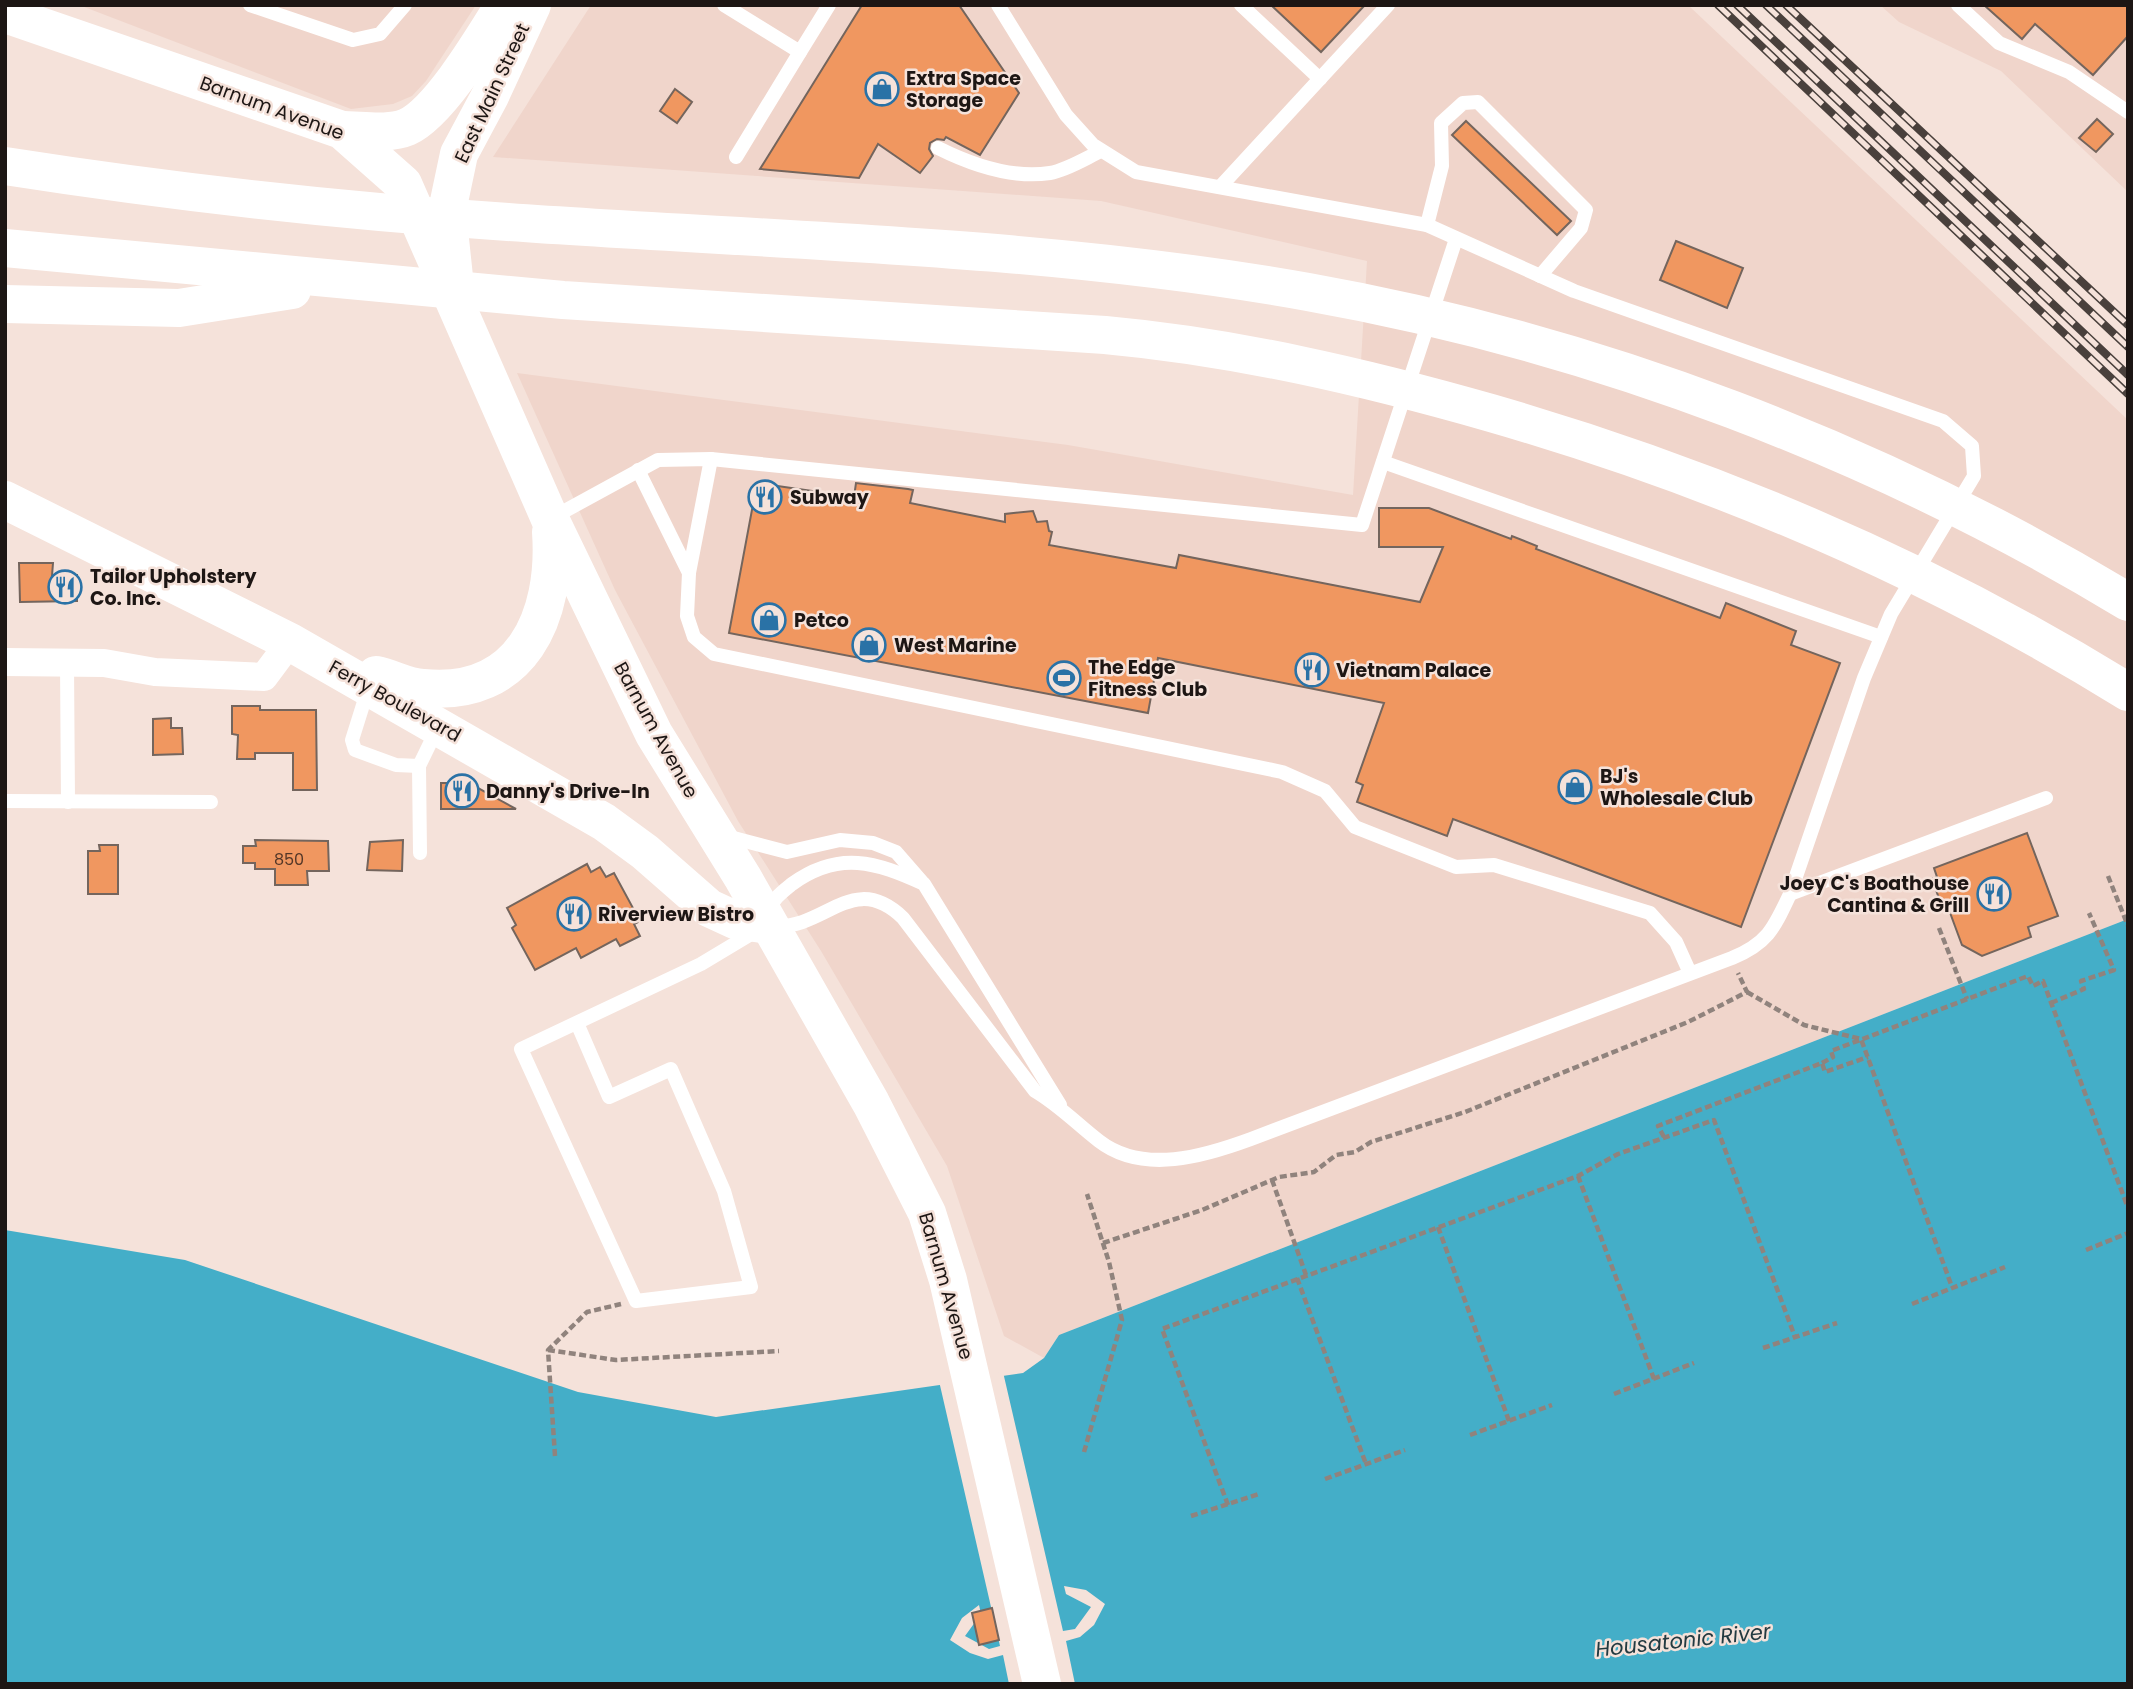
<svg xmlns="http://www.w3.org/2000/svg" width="2133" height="1689" font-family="Poppins,sans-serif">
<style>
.built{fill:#f0d5cb}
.water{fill:#44aec8}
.pier{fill:#f5e2da}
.building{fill:#f09760;stroke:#74655d;stroke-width:2}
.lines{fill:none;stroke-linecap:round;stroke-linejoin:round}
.path{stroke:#90837d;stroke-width:4.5;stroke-dasharray:7 3.5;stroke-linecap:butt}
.service{stroke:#fff;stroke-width:14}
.minor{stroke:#fff;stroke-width:28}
.secondary{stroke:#fff;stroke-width:38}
.primary{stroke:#fff;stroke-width:38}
.motorway{stroke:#fff;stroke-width:38}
.rail-casing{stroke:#49403c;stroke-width:8}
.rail{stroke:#f5e2da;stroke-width:5;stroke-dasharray:16;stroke-linecap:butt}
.labels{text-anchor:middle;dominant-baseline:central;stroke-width:5;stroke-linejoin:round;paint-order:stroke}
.number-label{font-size:16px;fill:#523627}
.poi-label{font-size:19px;font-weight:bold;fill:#1d1614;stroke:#f5e2da;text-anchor:start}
.street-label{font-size:19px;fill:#1d1614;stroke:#f5e2da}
.water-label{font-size:21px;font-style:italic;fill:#233a41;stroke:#f5e2da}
</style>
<rect width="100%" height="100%" fill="#f5e2da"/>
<!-- built -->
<g class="built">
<polygon points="79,5 476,5 426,81 412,96 393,104 351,109"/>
<polygon points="591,5 1688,5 2128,420 2128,919 1059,1335 1044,1358 1004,1336 947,1166 821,951 738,821 615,590 517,373 1068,445 1353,495 1367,261 1101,201 493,157"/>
<polygon points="1880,5 2128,5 2128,192 2001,71 1899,22"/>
</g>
<!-- water -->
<polygon class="water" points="2128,919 2128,1684 5,1684 5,1230 185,1260 578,1392 716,1417 1023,1373 1044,1358 1059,1335"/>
<!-- pier -->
<polygon class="pier" points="1003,1372 1063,1631 1075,1629 1091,1607 1066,1594 1064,1586 1086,1590 1105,1604 1094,1625 1080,1637 1066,1641 1075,1684 1009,1684 1003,1655 988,1659 970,1653 950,1640 962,1618 979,1605 981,1614 965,1636 989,1649 1000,1646 939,1381"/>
<!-- building -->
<g class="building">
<polygon points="862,5 959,5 1019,93 980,155 946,137 944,140 937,139 930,143 929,149 933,156 920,173 878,144 859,178 760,169"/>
<polygon points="1271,5 1365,5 1321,52"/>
<polygon points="1984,5 2128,5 2128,36 2093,75 2035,24 2022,39"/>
<polygon points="675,89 692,102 677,123 660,111"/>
<polygon points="2097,119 2113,134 2096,152 2079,138"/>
<polygon points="1466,121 1571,221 1557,235 1452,135"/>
<polygon points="1676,241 1743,268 1727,308 1660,280"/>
<polygon points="757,483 854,497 856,483 908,489 913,490 910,503 1005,522 1005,514 1033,511 1037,522 1047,521 1049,531 1052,532 1049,545 1176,568 1179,555 1420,602 1443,547 1379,547 1379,508 1429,508 1511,539 1512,536 1537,546 1536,549 1720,618 1726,603 1796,631 1791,645 1840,663 1741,927 1453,819 1447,836 1357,802 1363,785 1356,782 1384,703 1158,658 1148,713 729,633"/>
<polygon points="19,563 53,563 52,576 77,575 77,601 20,602"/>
<polygon points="232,706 260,706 260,710 316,710 317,790 293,790 293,753 255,753 255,759 237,759 238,735 232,734"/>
<polygon points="171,718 171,728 182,728 183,754 153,755 153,719"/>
<polygon points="441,783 469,783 516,809 441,809"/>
<polygon points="2027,833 2058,916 2028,927 2031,937 1982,956 1962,945 1949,910 1944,912 1932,879 1937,877 1934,868"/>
<polygon points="255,840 328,841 329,871 307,871 308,885 275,885 275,869 255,869 255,863 243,863 243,846 256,846"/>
<polygon points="403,840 402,871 367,870 370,842"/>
<polygon points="99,845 118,845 118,894 88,894 88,851 100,851"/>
<polygon points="587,864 591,872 600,867 606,877 614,873 640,921 634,924 640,936 620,946 616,939 581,958 576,948 535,970 512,928 516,925 507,908"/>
<polygon points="992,1608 999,1640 979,1645 972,1613"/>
</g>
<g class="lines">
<!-- path -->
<g class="path">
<polyline points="2108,876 2128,926"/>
<polyline points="1939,928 1967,999"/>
<polyline points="1747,992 1804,1025 1861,1039 1952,1287"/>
<polyline points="2051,1003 2084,989 2081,981 2114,970 2089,913"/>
<polyline points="1822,1063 1833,1057 1831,1051 2028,976 2033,986 2043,981 2128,1208"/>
<polyline points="1664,1137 1658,1126 1822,1063 1825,1072 1868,1057"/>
<polyline points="1578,1176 1654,1379"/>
<polyline points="1272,1180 1306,1275"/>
<polyline points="1438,1227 1509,1421"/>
<polyline points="1103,1243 1202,1210 1279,1177 1314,1172 1336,1155 1355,1152 1371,1142 1465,1112 1688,1022 1747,992 1738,973"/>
<polyline points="2086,1250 2128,1233"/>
<polyline points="1297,1278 1366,1464"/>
<polyline points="1912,1304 2005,1267"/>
<polyline points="1763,1348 1837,1323"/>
<polyline points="548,1350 616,1360 779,1351"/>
<polyline points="1614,1394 1694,1363"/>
<polyline points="1470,1435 1552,1405"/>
<polyline points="1084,1452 1122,1320 1109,1262 1087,1194"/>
<polyline points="555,1456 548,1350 587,1312 621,1304"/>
<polyline points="1325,1479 1405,1450"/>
<polyline points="1228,1505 1162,1329 1578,1176 1618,1154 1714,1120 1795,1337"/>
<polyline points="1191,1516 1259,1494"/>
</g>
<!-- service -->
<g class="service">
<polyline points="250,5 353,40 380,34 405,5"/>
<polyline points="724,5 800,52 829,5"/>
<polyline points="1241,5 1320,79"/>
<polyline points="1958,5 1999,43 2069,72 2128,112"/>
<path d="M 938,148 C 972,165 1011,179 1050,173 C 1067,170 1086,158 1101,151"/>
<polyline points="736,157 800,52"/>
<polyline points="1220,187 1388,5"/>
<polyline points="1427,225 1442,166 1441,123 1463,103 1478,102 1586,210 1581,228 1540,276"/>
<polyline points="711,459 1362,525 1456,239"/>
<polyline points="1383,462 1881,637"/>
<polyline points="638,470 689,573 687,616 694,637 714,654 1282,772 1325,791 1355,827 1456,867 1494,865 1650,913 1676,942 1690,973"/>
<polyline points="550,519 658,460 711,459 689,573"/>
<polyline points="67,663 68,802"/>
<polyline points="368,689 352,740 355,750 396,765 419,766 437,729"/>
<polyline points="419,766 420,853"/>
<polyline points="5,801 211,802"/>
<polyline points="726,836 787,852 840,840 873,843 896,852 923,883"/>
<polyline points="1790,894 2046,798"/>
<path d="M 769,913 C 771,900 782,892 792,884 C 839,850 876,862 924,884 L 1060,1105"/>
<path d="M 775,926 C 826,929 853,870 903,918 L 1035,1091 C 1059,1105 1077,1124 1099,1141 C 1143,1175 1205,1156 1251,1139 L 1732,958 C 1768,943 1774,928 1790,894 L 1864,678 L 1891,614 L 1974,476 L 1972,446 L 1943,421 L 1574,291 L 1427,225 L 1136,172 L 1093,145 L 1066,115 L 998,5"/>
<polyline points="577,1023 609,1097 671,1069 724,1191 751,1287 636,1301 521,1049 701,964 756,931"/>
</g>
<!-- minor -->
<polyline class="minor" points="5,662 104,663 155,672 264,677 290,642"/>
<!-- secondary -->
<g class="secondary">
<path d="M 342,130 C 362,130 388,135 407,127 C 440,112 484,37 504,5"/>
<polyline points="456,296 447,211 459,154 490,96 532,5"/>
</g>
<!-- primary -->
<g class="primary">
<polyline points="5,14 342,130 403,184 550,519 654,734 743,878 871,1103 927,1213 948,1280 1042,1684"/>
<polyline points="5,500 290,642 604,822 645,852 709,908 735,920 768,925"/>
<path d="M 376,675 C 392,678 406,687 423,688 C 522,698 557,616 551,532"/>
</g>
<!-- motorway -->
<g class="motorway">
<path d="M 5,166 C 172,192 340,211 508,222 C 775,241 1045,245 1308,292 C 1595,343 1879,451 2128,602"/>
<path d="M 5,248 L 563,300 L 1105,335 C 1236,347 1365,377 1491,413 C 1716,478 1929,569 2128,692"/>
<polyline points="5,304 179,308 292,290"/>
</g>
<defs>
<g id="rail">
<polyline points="1718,5 2128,394"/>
<polyline points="1737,5 2128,375"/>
<polyline points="1766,5 2128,347"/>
<polyline points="1786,5 2128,325"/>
</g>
</defs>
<!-- rail casing -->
<use href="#rail" class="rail-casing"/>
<!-- rail -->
<use href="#rail" class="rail"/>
</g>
<!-- icons -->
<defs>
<symbol id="shop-ring" viewBox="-11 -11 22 22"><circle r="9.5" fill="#f5e2da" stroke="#2a72a6" stroke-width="1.5"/><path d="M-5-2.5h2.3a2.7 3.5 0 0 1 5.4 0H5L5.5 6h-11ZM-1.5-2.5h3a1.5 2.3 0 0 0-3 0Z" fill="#2a72a6"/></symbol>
<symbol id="restaurant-ring" viewBox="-11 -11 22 22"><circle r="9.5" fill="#f5e2da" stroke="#2a72a6" stroke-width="1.5"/><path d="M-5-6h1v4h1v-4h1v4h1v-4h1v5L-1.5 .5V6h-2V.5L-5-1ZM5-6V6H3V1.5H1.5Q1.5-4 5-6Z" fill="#2a72a6"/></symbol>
<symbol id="stadium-ring" viewBox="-11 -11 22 22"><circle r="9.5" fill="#f5e2da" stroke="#2a72a6" stroke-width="1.5"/><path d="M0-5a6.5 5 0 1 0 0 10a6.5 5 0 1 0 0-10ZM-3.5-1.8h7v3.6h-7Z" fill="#2a72a6"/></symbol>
</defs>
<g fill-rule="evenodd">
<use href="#shop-ring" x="863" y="70" width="38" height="38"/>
<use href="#restaurant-ring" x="746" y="478" width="38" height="38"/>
<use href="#restaurant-ring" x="46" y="568" width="38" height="38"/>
<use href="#shop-ring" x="750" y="601" width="38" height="38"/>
<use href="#shop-ring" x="850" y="626" width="38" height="38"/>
<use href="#restaurant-ring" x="1293" y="651" width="38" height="38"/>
<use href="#stadium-ring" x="1045" y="659" width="38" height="38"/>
<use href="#shop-ring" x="1556" y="768" width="38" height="38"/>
<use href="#restaurant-ring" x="443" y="772" width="38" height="38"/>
<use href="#restaurant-ring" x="1975" y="875" width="38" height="38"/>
<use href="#restaurant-ring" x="555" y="895" width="38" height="38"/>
</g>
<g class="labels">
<!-- number labels -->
<g class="number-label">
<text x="289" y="859">850</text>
</g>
<!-- poi labels -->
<g class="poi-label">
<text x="906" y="78">Extra Space<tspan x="906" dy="22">Storage</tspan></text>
<text x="790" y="497">Subway</text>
<text x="90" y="576">Tailor Upholstery<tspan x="90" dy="22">Co. Inc.</tspan></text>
<text x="794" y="620">Petco</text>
<text x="894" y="645">West Marine</text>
<text x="1088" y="667">The Edge<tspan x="1088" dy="22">Fitness Club</tspan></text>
<text x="1336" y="670">Vietnam Palace</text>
<text x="1600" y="776">BJ's<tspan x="1600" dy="22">Wholesale Club</tspan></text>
<text x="486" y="791">Danny's Drive-In</text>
<text x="1969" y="883" text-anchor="end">Joey C's Boathouse<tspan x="1969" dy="22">Cantina &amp; Grill</tspan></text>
<text x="598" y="914">Riverview Bistro</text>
</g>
<!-- street labels -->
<g class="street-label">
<text transform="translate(492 93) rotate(-65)">East Main Street</text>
<text transform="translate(272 108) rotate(20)">Barnum Avenue</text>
<text transform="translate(395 701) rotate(29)">Ferry Boulevard</text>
<text transform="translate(656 730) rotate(61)">Barnum Avenue</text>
<text transform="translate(946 1286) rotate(74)">Barnum Avenue</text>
</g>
<!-- water labels -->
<g class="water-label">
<text transform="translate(1683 1640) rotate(-6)">Housatonic River</text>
</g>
</g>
<!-- border -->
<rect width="2133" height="1689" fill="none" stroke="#1d1614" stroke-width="14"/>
</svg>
